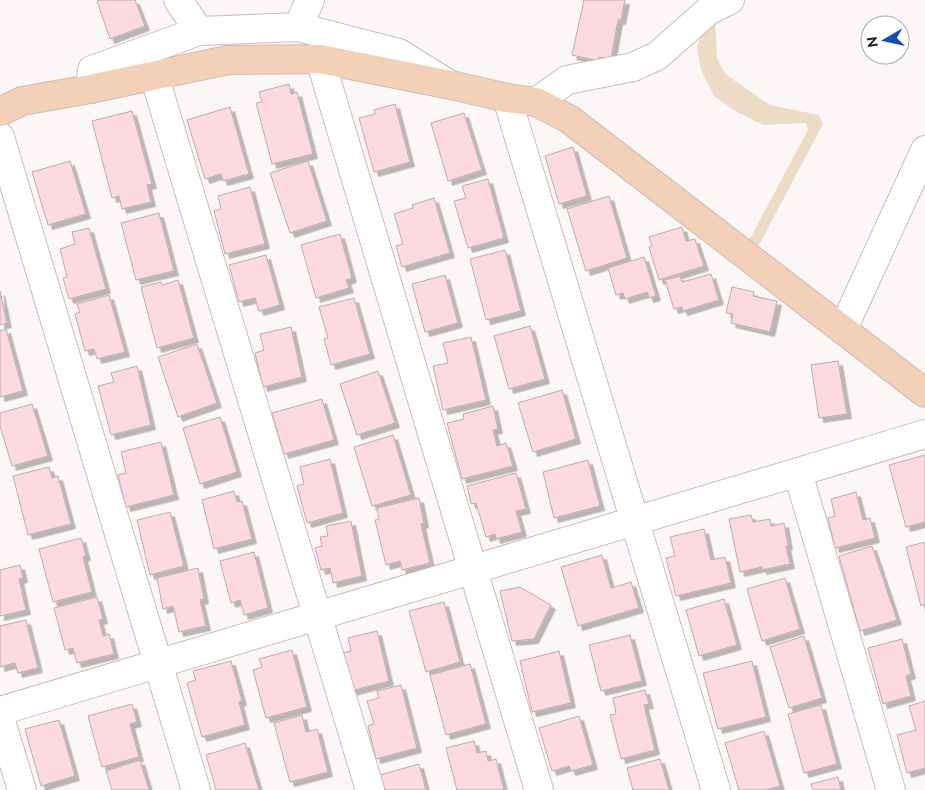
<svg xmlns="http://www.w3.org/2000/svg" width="925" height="790" font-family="Raleway,sans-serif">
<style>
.green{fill:#eddcc5}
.building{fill:#fdd9e2;stroke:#bfa9ae;filter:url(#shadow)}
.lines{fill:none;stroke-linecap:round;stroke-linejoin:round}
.street-casing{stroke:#d1b9b7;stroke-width:30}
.secondary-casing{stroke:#d1b9b7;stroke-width:30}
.street{stroke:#fff;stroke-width:28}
.secondary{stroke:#f2d1b8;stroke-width:28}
</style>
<defs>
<filter id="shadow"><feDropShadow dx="4.5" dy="4.5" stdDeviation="0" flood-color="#0004"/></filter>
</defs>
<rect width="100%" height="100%" fill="#fcf7f7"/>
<!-- green -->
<polygon class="green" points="715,16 717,58 725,74 770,105 819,115 823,124 757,249 747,244 808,130 806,123 763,125 735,111 714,96 701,70 697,47 705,22"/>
<!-- building -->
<g class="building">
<polygon points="101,0 135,0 145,26 110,39 97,1"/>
<polygon points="584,0 625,0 621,20 618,20 611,59 599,57 598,61 572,55"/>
<polygon points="289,84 291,94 297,92 313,154 272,164 256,103 262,102 259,92"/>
<polygon points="395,104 410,162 374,172 359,118 375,114 374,110"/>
<polygon points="230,107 249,174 223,181 221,174 205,179 187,120"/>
<polygon points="132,111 152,184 147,185 151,202 122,209 119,196 112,198 92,121"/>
<polygon points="464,113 482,170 448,181 431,123"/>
<polygon points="573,147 587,196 559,204 545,156"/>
<polygon points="70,161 86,214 48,225 32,172"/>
<polygon points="308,161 327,221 290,233 270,173"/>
<polygon points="488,179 504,238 468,248 454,201 466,198 462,186"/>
<polygon points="250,187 265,244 225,254 214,211 221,209 218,196"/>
<polygon points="609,196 627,258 586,271 567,209"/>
<polygon points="434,198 450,253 402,267 396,246 403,244 394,214 413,208 412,205"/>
<polygon points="159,213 174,271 136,280 121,223"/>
<polygon points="682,227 686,241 695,239 704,266 659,280 649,247 652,246 649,237"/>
<polygon points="89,228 106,289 69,299 63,278 67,277 60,249 75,244 72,232"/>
<polygon points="340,234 352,278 346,280 349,288 316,298 301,245"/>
<polygon points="505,250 521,311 486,320 470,259"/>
<polygon points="266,255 280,305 259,311 255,298 239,302 229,265"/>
<polygon points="644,257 656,296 649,298 647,292 625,299 623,293 616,295 608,268"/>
<polygon points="711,274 719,300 683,311 682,307 674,309 665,280 680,276 682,282"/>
<polygon points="445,275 458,323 425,332 412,284"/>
<polygon points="178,280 194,338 157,348 141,287 161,282 162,285"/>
<polygon points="732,287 754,292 753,296 777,301 770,332 731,323 733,314 726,313"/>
<polygon points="0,291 7,323 0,325"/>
<polygon points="109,295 125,352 97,359 94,349 85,351 75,314 80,312 77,304"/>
<polygon points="354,298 370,354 331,365 324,339 328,338 319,307"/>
<polygon points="530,326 545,379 509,389 494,336"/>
<polygon points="291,327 302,377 263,387 255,353 264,350 260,334"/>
<polygon points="6,329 23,391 0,397 0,331"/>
<polygon points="471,337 486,400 443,410 433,366 448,363 443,343"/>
<polygon points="197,344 217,403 178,417 158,357"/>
<polygon points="838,361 847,414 819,418 811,365"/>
<polygon points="137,366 151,425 111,435 98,386 114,382 111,373"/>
<polygon points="378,371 395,423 357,435 340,384"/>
<polygon points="562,390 576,439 533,452 518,403"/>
<polygon points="322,399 334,440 284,454 272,413"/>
<polygon points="32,404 48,456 12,466 0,426 0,413"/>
<polygon points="493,406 498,429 493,430 497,446 506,443 513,466 462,479 447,423 464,419 463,414"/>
<polygon points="220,417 237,472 200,484 183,428"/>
<polygon points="393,435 411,495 372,506 354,447"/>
<polygon points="161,442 174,495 126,507 118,475 126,473 121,452"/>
<polygon points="925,455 925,522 906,527 889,465"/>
<polygon points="330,459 343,513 307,523 297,486 304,484 300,467"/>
<polygon points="588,460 600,506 554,518 543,472"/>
<polygon points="49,467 52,478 58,476 71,524 28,535 13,476"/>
<polygon points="516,473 526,509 516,511 522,532 496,539 495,534 486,537 476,503 471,504 467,486"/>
<polygon points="234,491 237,502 242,501 252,539 214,549 202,500"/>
<polygon points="856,492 863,520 870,518 875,538 835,548 828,518 835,516 831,499"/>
<polygon points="419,498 424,523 421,524 430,563 402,570 400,561 386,565 375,520 379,519 377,508"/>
<polygon points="170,512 184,566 150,575 137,520"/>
<polygon points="751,515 753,522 770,519 771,526 784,523 788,545 786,546 790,564 762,570 762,567 740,572 729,519"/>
<polygon points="351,521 362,576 333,583 330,568 321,570 315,548 322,546 320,537 328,536 326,526"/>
<polygon points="704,529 711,560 725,557 731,583 676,596 666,558 675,556 670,537"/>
<polygon points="81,538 86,556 83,557 92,592 53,602 39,549"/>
<polygon points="925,542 925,604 921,606 906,547"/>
<polygon points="872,546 897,620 860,631 839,556"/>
<polygon points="254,552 268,608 244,615 240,600 231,603 220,561"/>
<polygon points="602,555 611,588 631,582 639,608 578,626 561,567"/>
<polygon points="20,565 23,578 19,579 26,610 0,616 0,570"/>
<polygon points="198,568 204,599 200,600 206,626 179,632 173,606 163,609 157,578"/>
<polygon points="785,578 800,629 762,641 747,589"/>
<polygon points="520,587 551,605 534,639 512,641 500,591"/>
<polygon points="97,597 103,619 99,620 103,636 109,634 114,654 77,663 73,648 65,650 54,608"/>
<polygon points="724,599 737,645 699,656 686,610"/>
<polygon points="444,602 460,662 426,672 409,611"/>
<polygon points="26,620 38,668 18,673 15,663 0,667 0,626"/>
<polygon points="377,631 389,681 351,691 342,653 351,651 348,638"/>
<polygon points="630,635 642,681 601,691 589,645"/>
<polygon points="804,636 822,698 789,708 770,647"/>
<polygon points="902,639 911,674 906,676 911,696 883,704 868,648"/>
<polygon points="292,650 307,707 266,718 253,670 262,667 259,659"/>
<polygon points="559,651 571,703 532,712 520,661"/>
<polygon points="231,661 242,701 239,702 245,725 202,737 187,683 196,680 193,671"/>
<polygon points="752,661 766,717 718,729 703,673"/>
<polygon points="470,664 486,724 446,735 430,675"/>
<polygon points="401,685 417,748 376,759 368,726 374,724 367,701 379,698 377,691"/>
<polygon points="645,690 649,704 644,705 655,750 621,759 610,715 616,714 613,698"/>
<polygon points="925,701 925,768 907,773 897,735 916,730 909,706"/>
<polygon points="132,704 137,722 130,724 139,757 102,767 88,716"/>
<polygon points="821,705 837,764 804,773 788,714"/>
<polygon points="302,715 306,732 317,729 328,772 290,782 274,723"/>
<polygon points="579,716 593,765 571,771 569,766 552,771 539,728"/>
<polygon points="59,720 75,776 41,786 25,729"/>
<polygon points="764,731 780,786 766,790 739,790 725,743"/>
<polygon points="474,741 477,753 486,751 488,761 496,759 504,790 457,790 446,748"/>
<polygon points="245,743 259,790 216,790 206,755"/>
<polygon points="660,759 669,790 633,790 627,768"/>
<polygon points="140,760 149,790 112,790 106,771"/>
<polygon points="419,764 426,790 384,790 380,775"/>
<polygon points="838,777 841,790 813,790 811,784"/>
</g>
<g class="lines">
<defs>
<g id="street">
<polyline points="178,0 199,31"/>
<polyline points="298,27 310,0"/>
<polyline points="320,59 539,790"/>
<polyline points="154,75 370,790"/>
<polyline points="90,89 92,70 199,31 298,27 399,53 447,83"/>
<polyline points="507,98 716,790"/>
<polyline points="536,102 567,80 633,67 657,56 708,11 730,0"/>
<polyline points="0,137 196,790"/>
<polyline points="843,329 925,150"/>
<polyline points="798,473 891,790"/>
<polyline points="0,711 925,434"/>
<polyline points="0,718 22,790"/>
</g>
<polyline id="secondary" points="0,112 22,101 90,89 228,60 320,59 451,85 507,98 536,102 569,119 925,393"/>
</defs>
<!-- street casing -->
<use href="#street" class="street-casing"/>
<!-- secondary casing -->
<use href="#secondary" class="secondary-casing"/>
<!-- street -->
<use href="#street" class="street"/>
<!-- secondary -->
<use href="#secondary" class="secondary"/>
</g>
<!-- north arrow -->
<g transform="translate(885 40) rotate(261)"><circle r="24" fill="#ffffff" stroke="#aaa6a6"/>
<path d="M0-4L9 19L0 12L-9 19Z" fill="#154bb7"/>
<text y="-8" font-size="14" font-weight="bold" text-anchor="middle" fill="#2a2120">N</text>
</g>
</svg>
